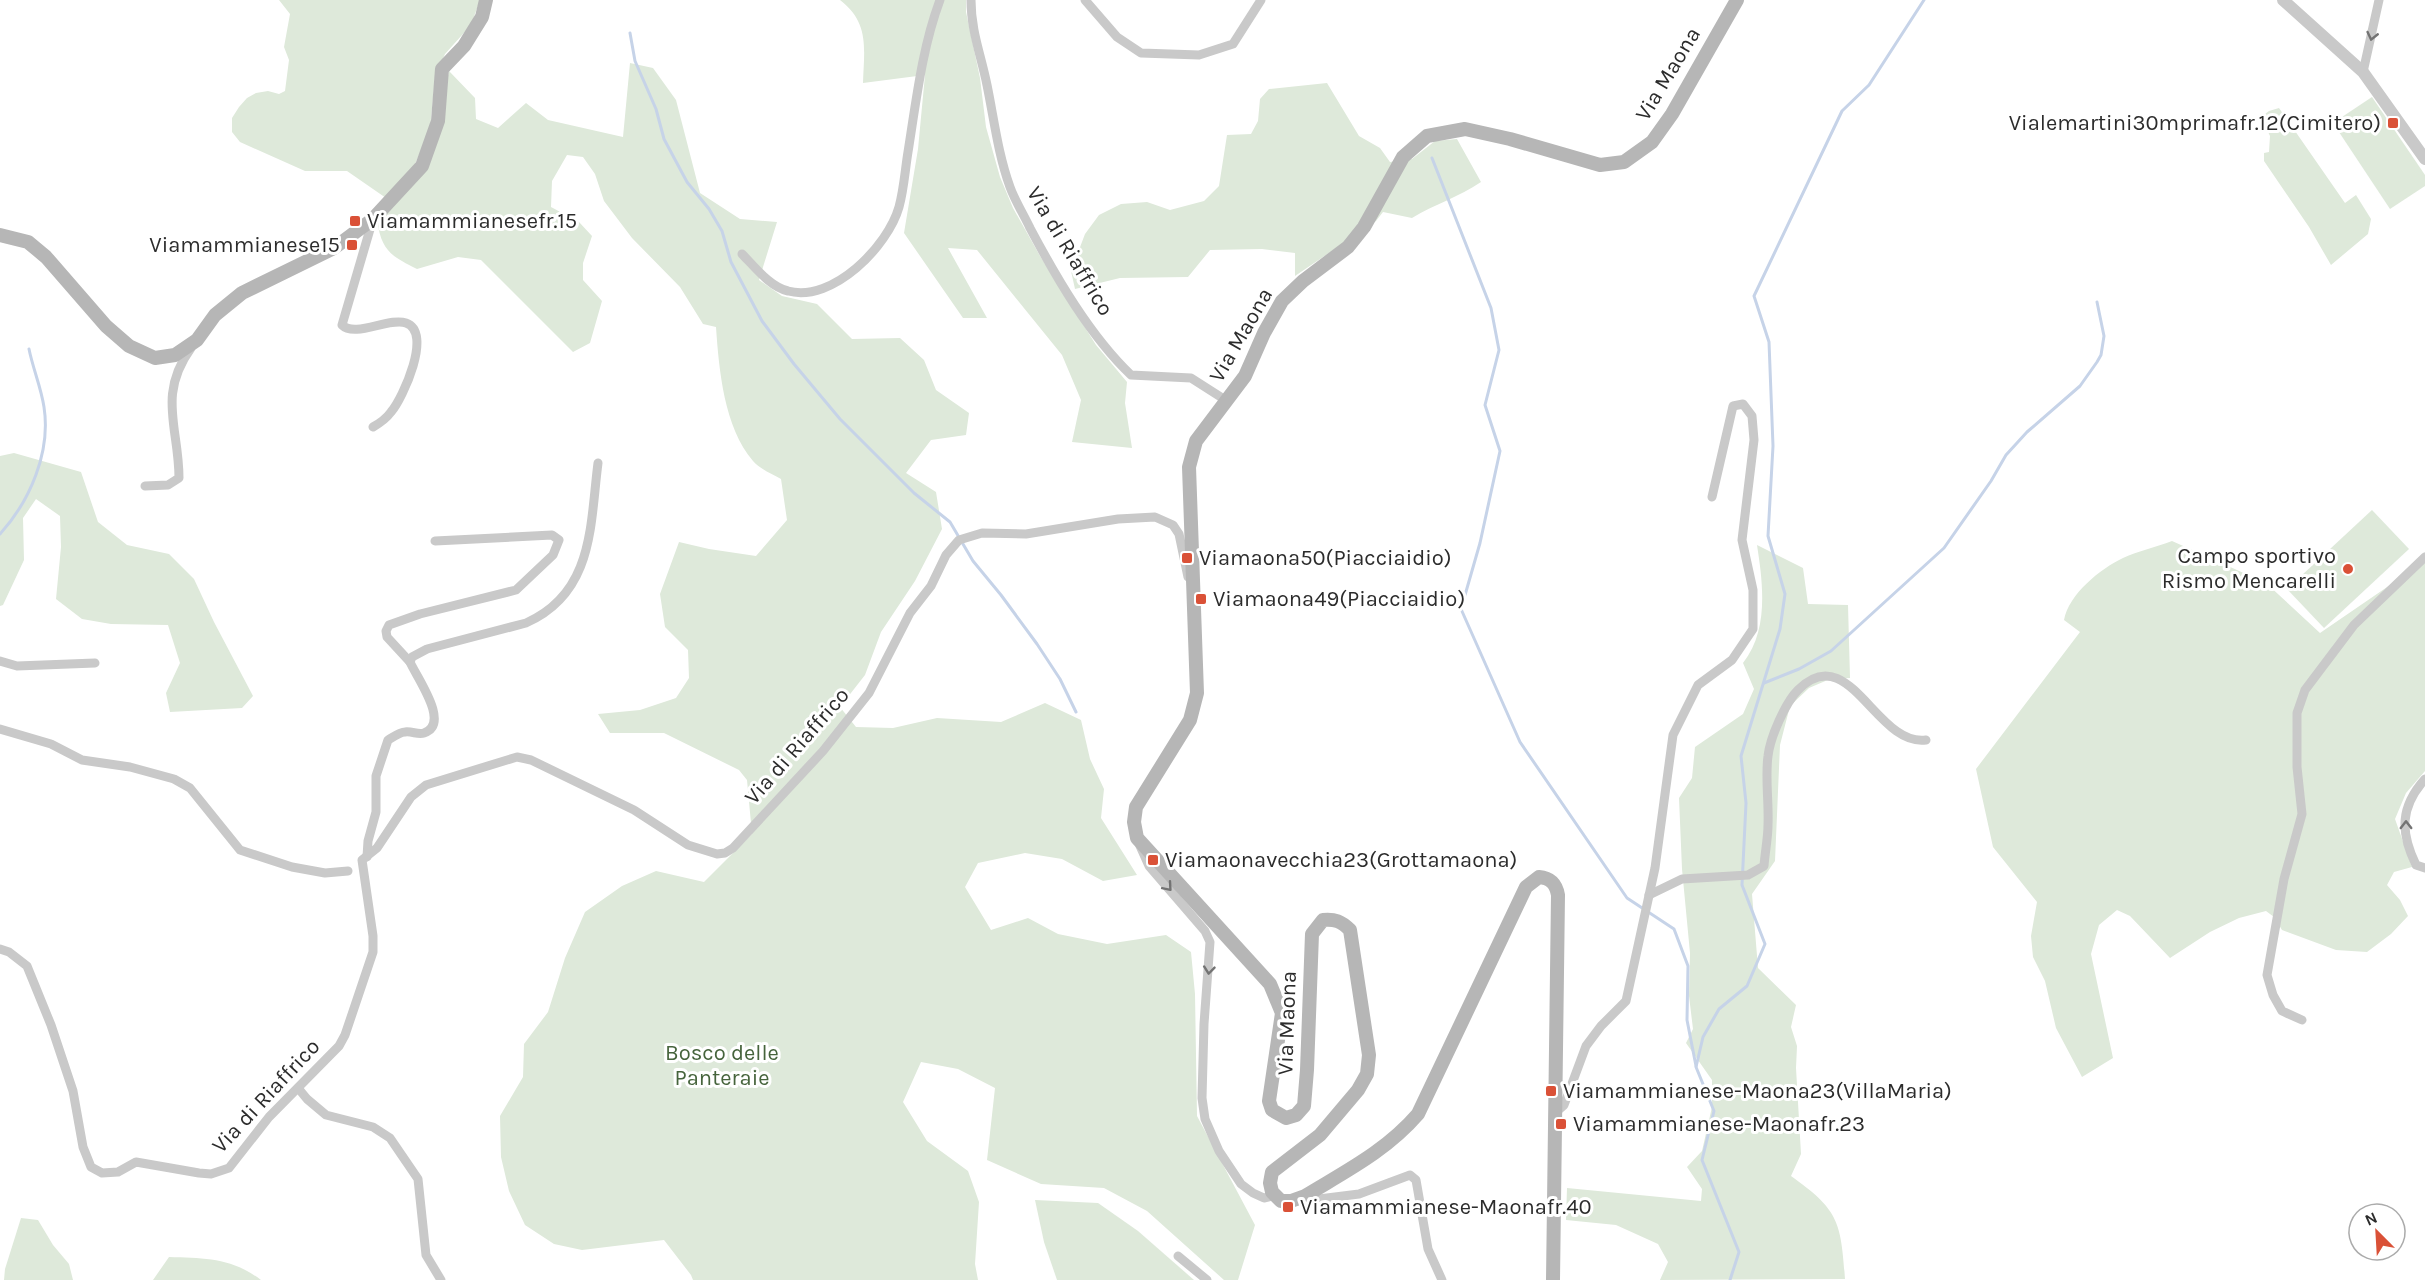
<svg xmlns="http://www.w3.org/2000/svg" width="2425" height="1280" font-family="Karla,sans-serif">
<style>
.green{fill:#dee9da}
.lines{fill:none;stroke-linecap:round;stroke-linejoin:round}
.stream{stroke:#c6d3e8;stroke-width:3}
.minor{stroke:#c9c9c9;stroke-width:9}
.tertiary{stroke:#c9c9c9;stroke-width:12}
.secondary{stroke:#b6b6b6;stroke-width:14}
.oneway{stroke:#737373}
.poi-dot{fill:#da5137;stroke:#fff;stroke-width:2}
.labels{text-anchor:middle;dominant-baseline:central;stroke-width:6;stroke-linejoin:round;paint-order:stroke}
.street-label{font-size:22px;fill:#2c2c2c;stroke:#fff}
.poi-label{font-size:22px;fill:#2c2c2c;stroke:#fff;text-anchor:start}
.park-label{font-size:22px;fill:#46643c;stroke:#fff}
</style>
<rect width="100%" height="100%" fill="#fff"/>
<!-- green -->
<g class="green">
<polygon points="279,0 480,0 471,25 445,54 435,77 430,129 415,164 386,198 347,171 305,171 240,142 232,132 232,118 239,107 247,98 256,93 268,91 279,94 285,91 289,60 284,47 290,14"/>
<path d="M 840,0 L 966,0 L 966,12 L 980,78 L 986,127 L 1000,177 L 1013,208 L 1040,256 L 1096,345 L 1127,382 L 1125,403 L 1132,448 L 1072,442 L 1081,400 L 1062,355 L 977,250 L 948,248 L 987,318 L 963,318 L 904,233 L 918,149 L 925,75 L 863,83 C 864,49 870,23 840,0 Z"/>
<path d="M 630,63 L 653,68 L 676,100 L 700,193 L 740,219 L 777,222 L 759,280 L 782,296 L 817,304 L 852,339 L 900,338 L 924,360 L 936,390 L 969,413 L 966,435 L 931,440 L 906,473 L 936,492 L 942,529 L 915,581 L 881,632 L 865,675 L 840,707 L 856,727 L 893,728 L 937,718 L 1001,722 L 1045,703 L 1081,720 L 1090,759 L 1104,789 L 1101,818 L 1137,875 L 1103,881 L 1062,859 L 1025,853 L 978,863 L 965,887 L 991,930 L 1028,918 L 1058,934 L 1107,944 L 1166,935 L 1191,952 L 1195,994 L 1197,1116 L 1255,1225 L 1238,1280 L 1224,1280 L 1147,1211 L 1104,1188 L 1041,1184 L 987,1160 L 995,1088 L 958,1069 L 921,1062 L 903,1102 L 927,1141 L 968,1171 L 979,1202 L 975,1264 L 978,1280 L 693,1280 L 691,1275 L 664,1240 L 582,1250 L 554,1244 L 525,1225 L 509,1191 L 501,1157 L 500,1116 L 523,1077 L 524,1044 L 548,1012 L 565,958 L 585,912 L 622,886 L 656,871 L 704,882 L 752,834 L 747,780 L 739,770 L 664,733 L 610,733 L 598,714 L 640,710 L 676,698 L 689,678 L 688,650 L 665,627 L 660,594 L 679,542 L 709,549 L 756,556 L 787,520 L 781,479 C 772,474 760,469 753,461 C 724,427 719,370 716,327 L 703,324 L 680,287 L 632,238 L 604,201 L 595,174 L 583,157 L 567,155 L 552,181 L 551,207 L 579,222 L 592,236 L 583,263 L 583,280 L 602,301 L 590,343 L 573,352 L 481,260 L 458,257 L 417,269 C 391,256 382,251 377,221 L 429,163 L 449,71 L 475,98 L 476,119 L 498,128 L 526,103 L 548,120 L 623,137 Z"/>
<path d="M 1327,83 L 1359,136 L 1380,148 L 1390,162 L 1412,159 L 1435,141 L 1457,139 L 1481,182 C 1459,197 1435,204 1412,218 L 1383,212 L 1376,221 L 1295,276 L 1295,253 L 1262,249 L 1210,250 L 1188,277 L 1120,278 L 1075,289 L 1071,271 L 1085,234 L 1099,215 L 1121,204 L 1147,202 L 1170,210 L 1204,201 L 1219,186 L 1227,135 L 1251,134 L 1258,121 L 1260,99 L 1269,89 Z"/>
<polygon points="2372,97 2425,175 2425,186 2390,209 2333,123"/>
<polygon points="2279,108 2345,203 2356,195 2371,219 2368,234 2331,265 2309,227 2264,161 2264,153 2269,152 2270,136 2261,117 2269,111"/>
<polygon points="14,453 81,472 98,522 127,545 169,554 194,579 214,622 253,696 242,708 170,712 166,693 180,663 168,625 111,624 82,619 56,599 61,547 60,516 36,499 23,518 24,560 3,605 0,606 0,456"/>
<polygon points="2372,510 2409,549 2324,628 2287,589"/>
<path d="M 2172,541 L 2266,583 L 2320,633 L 2409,572 L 2425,552 L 2425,771 L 2406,793 L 2395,819 L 2412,867 L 2394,872 L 2387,885 L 2400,900 L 2408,916 L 2391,934 L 2367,952 L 2336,950 L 2282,930 L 2274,917 L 2266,911 L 2239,918 L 2210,932 L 2170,958 L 2130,916 L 2117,910 L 2099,925 L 2091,954 L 2113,1058 L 2082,1077 L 2056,1028 L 2045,981 L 2033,957 L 2031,936 L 2037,902 L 1993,847 L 1976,769 L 2080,632 L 2064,620 C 2069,594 2100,569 2123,558 C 2138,551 2156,547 2172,541 Z"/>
<path d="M 1757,545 L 1803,568 L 1808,604 L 1848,605 L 1850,678 L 1830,679 L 1809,688 L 1790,706 L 1780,745 L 1775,861 L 1752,894 L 1758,968 L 1796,1005 L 1791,1027 L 1797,1046 L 1796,1068 L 1801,1154 L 1791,1176 C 1839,1210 1841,1222 1845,1279 L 1660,1280 L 1668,1262 L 1658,1244 L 1616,1225 L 1566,1220 L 1567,1188 L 1701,1201 L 1702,1189 L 1687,1167 L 1702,1151 L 1712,1107 L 1712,1080 L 1686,1043 L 1693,1029 L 1689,996 L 1690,953 L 1682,869 L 1679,798 L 1692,778 L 1695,747 L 1743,714 L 1754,689 L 1743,663 C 1769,630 1763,584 1757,545 Z"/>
<polygon points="1035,1200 1098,1203 1138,1231 1194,1280 1057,1280 1044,1242"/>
<polygon points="21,1218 38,1220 53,1245 69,1264 73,1280 4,1280 5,1269"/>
<path d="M 169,1257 C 205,1258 232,1258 261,1280 L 153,1280 Z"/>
</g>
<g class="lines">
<!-- stream -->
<g class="stream">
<polyline points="630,33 635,61 656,109 664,139 687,182 709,209 722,231 731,262 762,321 794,364 840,419 914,493 950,522 973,561 1001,595 1037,644 1060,679 1076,712"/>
<polyline points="1432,158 1491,308 1499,350 1485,405 1500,451 1480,543 1461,609 1520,742 1627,898 1674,929 1688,966 1687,1020 1696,1066"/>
<path d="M 0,534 C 30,501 51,452 44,407 C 41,387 33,369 29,349"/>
<polyline points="1764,683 1799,669 1831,651 1944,548 1991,481 2006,455 2027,432 2080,386 2097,362 2101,355 2104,336 2097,302"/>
<polyline points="1730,1280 1739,1252 1702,1160 1714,1111 1696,1067 1703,1037 1719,1009 1747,986 1765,944 1742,885 1746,803 1741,756 1780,629 1785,594 1768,536 1773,446 1769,342 1754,296 1842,111 1869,85 1924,0"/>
</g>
<!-- minor -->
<g class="minor">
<path d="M 971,0 C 971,31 981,55 987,85 C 994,119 998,154 1010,187 C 1015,201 1024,215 1030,228 C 1056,277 1090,336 1131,375 L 1191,378 L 1227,401"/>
<polyline points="1085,0 1117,37 1141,53 1199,55 1233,44 1261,0"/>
<polyline points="2363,72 2379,0"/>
<path d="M 373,219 L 342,325 C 355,338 389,317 406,323 C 433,332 403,398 391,412 C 386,419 380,423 373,427"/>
<path d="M 742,254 C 755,267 770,287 788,291 C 833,303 888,246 899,207 C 904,189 905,170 908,152 C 916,102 922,48 940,0"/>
<path d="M 145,486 L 168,485 L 179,478 C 179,428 157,395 191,348"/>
<polyline points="0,661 17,666 95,663"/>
<polyline points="410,662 387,637 386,631 389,625 420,614 516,590 553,555 559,540 552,535 435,541"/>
<polyline points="0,729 51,744 82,760 130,767 174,779 190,788 240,850 292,867 325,873 348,871"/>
<path d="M 2425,779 C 2400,807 2400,832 2416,865 L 2425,868"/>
<polyline points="1140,846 1149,866 1205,931 1210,942 1204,1024 1202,1098 1205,1119 1219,1151 1241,1184 1253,1193 1264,1198 1273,1196"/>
<path d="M 367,857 L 368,841 L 376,812 L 376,776 L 388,740 C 393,737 400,732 405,732 C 412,731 418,735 424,733 C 451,724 417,678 410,662 L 412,657 L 427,649 L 526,623 C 594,593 590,525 598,463"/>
<path d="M 1649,895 L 1682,879 L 1748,875 L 1764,866 C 1765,852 1768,838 1768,825 C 1769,802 1765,778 1768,756 C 1770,738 1785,703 1798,690 C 1849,638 1876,747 1926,740"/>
<polyline points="0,949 9,952 27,966 51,1025 73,1091 83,1147 91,1167 102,1173 118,1172 136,1162 199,1173 211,1174 229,1168 269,1117 339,1046 345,1035 373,952 373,936 362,860 377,848 411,797 426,785 517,757 531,760 634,810 688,845 717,854 725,853 733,848 823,751 869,693 910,613 931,586 946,555 959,540 982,533 1026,534 1118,519 1155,517 1173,525 1179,534 1188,577"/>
<polyline points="2302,1020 2282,1011 2273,995 2267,975 2284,879 2302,814 2297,767 2297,713 2305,690 2354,625 2425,557"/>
<polyline points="298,1088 307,1099 326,1115 373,1127 390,1138 418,1179 426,1255 441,1280"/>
<polyline points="1556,1112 1564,1105 1586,1046 1601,1026 1626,1001 1655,868 1673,735 1698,685 1732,660 1753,629 1753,590 1742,540 1754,440 1752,416 1743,404 1733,406 1712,497"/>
<polyline points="1305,1196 1311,1200 1359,1194 1410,1175 1416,1180 1428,1249 1442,1280"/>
<polyline points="1178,1256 1207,1280"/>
</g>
<!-- tertiary -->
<polyline class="tertiary" points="2283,0 2363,72 2425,159"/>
<!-- secondary -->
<g class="secondary">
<polyline points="0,235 28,242 46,257 106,326 129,346 155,358 175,355 197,340 215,315 242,293 334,248 373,219 422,166 438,121 442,69 464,46 482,17 486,0"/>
<path d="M 1553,1280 L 1558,895 C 1556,884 1551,878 1539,877 L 1526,887 L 1418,1114 C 1386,1151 1346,1171 1305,1196 L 1291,1201 L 1281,1201 L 1272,1192 L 1270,1183 L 1272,1172 L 1320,1135 L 1358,1090 L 1367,1074 L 1369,1055 L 1350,930 C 1341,921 1335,919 1323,920 L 1312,934 L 1307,1070 L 1304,1106 L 1296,1115 L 1286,1118 L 1272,1110 L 1269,1101 L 1282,1013 L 1270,984 L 1137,838 L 1134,822 L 1136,807 L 1190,720 L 1197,693 L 1189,467 L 1196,441 L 1245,376 L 1264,333 L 1282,301 L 1303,281 L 1348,247 L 1364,227 L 1403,157 L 1427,136 L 1465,129 L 1510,139 L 1600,165 L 1624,162 L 1652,142 L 1672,114 L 1737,0"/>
</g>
</g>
<!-- one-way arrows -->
<defs><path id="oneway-chevron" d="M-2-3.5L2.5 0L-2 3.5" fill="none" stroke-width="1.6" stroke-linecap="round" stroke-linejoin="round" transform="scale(1.5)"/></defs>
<g class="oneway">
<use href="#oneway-chevron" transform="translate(2372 36) rotate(103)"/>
<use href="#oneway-chevron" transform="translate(2406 825) rotate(-90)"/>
<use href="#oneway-chevron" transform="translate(1168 887) rotate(49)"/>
<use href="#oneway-chevron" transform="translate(1209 970) rotate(96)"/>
</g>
<!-- markers -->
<g class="poi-dot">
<rect x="2387" y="117" width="12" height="12" rx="3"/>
<rect x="349" y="215" width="12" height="12" rx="3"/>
<rect x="346" y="239" width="12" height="12" rx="3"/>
<rect x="1181" y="552" width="12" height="12" rx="3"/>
<circle cx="2348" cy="569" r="6"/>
<rect x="1195" y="593" width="12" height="12" rx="3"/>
<rect x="1147" y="854" width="12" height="12" rx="3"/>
<rect x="1545" y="1085" width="12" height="12" rx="3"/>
<rect x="1555" y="1118" width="12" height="12" rx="3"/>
<rect x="1282" y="1201" width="12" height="12" rx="3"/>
</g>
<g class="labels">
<!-- street labels -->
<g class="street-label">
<text transform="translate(1668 74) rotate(-59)">Via Maona</text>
<text transform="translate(1070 251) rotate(59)">Via di Riaffrico</text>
<text transform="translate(1241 335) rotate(-60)">Via Maona</text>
<text transform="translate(797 746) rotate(-49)">Via di Riaffrico</text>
<text transform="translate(1287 1023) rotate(-88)">Via Maona</text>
<text transform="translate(266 1096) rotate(-47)">Via di Riaffrico</text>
</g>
<!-- poi labels -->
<g class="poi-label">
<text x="2381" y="123" text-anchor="end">Vialemartini30mprimafr.12(Cimitero)</text>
<text x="367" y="221">Viamammianesefr.15</text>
<text x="340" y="245" text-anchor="end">Viamammianese15</text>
<text x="2336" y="556" text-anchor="end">Campo sportivo<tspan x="2336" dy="25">Rismo Mencarelli</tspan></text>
<text x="1199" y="558">Viamaona50(Piacciaidio)</text>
<text x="1213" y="599">Viamaona49(Piacciaidio)</text>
<text x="1165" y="860">Viamaonavecchia23(Grottamaona)</text>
<text x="1563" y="1091">Viamammianese-Maona23(VillaMaria)</text>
<text x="1573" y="1124">Viamammianese-Maonafr.23</text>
<text x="1300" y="1207">Viamammianese-Maonafr.40</text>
</g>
<!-- park labels -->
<g class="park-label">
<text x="722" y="1053">Bosco delle<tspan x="722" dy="25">Panteraie</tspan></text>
</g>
</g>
<!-- north arrow -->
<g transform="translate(2377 1232) rotate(336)"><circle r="28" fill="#ffffff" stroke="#ababab" stroke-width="1.5"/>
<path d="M0-4.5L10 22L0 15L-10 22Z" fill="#da5137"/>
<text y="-9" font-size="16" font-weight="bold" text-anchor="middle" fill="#2c2c2c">N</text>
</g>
</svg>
